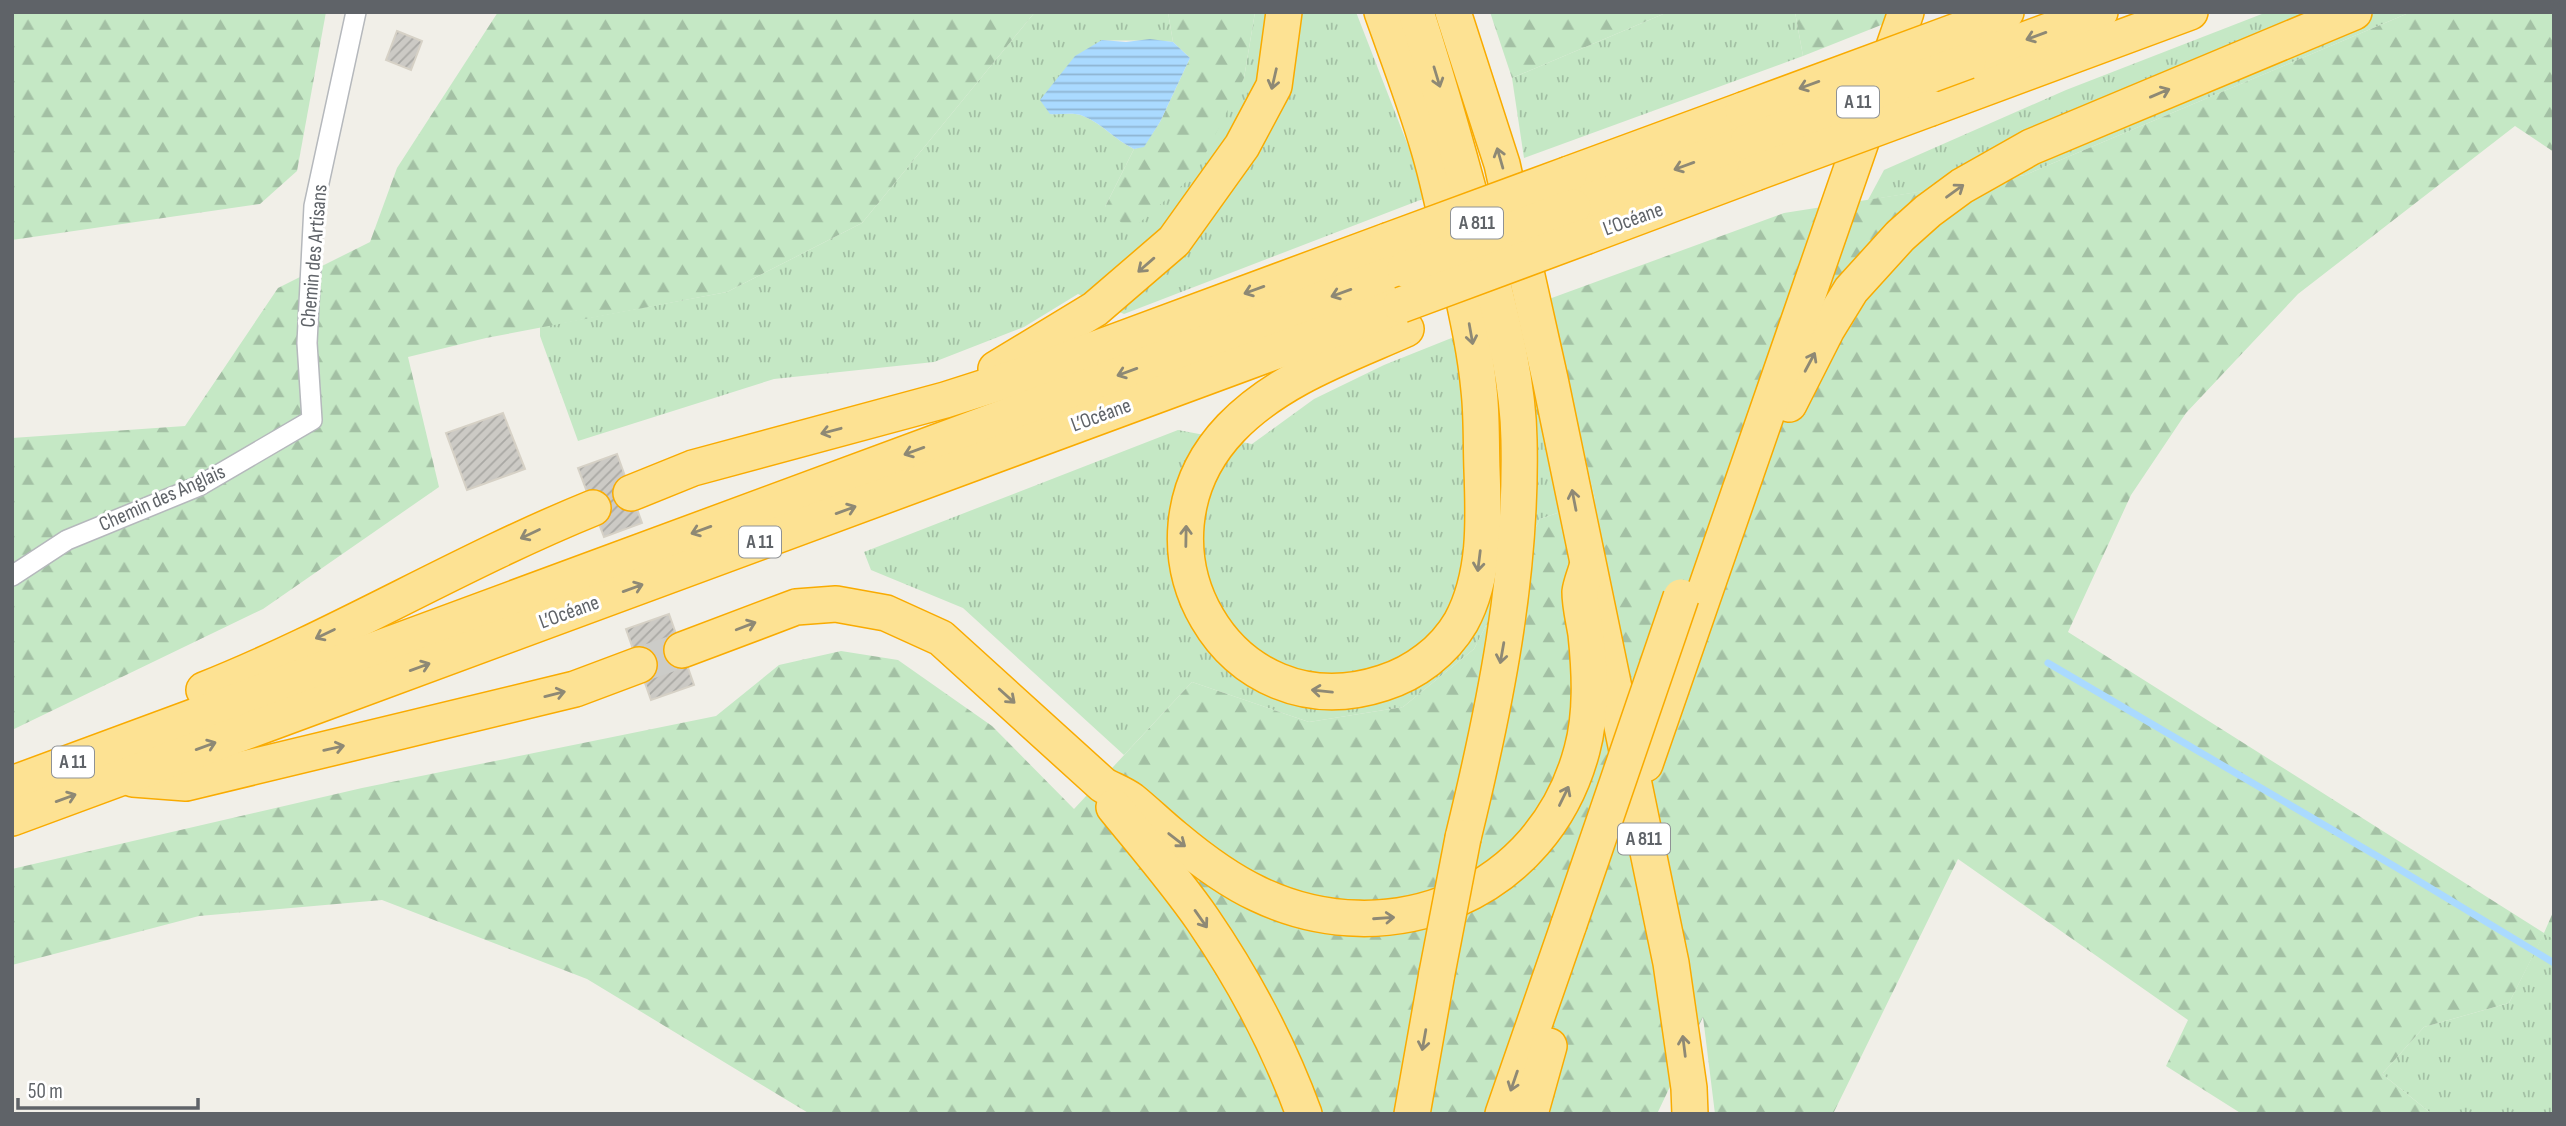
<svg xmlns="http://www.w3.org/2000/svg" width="2566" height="1126" font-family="'Sofia Sans Condensed',sans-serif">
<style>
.grass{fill:url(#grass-tufts)}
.forest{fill:url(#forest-firs)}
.water{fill:url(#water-rules)}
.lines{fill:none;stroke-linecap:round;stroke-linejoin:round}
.stream{stroke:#aadaff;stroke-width:7}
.building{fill:url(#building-hatch);stroke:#d6d1c6;stroke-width:2}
.highway-tunnel{stroke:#ccccc8;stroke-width:35;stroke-dasharray:35 18;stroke-linecap:butt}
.street-casing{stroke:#b5b8bc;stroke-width:22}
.highway-casing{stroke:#f9ab00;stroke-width:38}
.street{stroke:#fff;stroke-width:19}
.highway{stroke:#fde293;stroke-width:35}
.highway-bridge-casing{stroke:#f9ab00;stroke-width:38;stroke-linecap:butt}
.highway-bridge{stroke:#fde293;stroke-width:35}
.oneway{stroke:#8e8975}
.labels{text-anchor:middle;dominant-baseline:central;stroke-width:6;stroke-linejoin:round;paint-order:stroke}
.shield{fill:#fff;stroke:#8f9295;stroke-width:2}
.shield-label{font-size:19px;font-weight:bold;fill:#5f6368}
.street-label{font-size:21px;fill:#5f6368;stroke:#fff}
</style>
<defs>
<pattern id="grass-tufts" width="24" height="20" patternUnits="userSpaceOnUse" patternTransform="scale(1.75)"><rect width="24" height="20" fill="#c5e8c5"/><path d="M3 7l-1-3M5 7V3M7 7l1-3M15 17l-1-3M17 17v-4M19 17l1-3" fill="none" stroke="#a3c0a4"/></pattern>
<pattern id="forest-firs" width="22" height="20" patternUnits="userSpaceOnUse" patternTransform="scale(1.75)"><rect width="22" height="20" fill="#c5e8c5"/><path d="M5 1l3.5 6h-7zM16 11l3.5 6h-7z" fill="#a3c0a4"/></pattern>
<pattern id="water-rules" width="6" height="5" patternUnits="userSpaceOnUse" patternTransform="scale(1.75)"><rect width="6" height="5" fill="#aadaff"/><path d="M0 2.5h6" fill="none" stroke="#8eb4d2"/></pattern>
<pattern id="building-hatch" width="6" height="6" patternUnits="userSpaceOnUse" patternTransform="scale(1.75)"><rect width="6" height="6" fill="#cccac5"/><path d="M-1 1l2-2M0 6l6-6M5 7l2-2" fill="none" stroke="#a9a8a4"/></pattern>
</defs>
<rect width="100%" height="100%" fill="#f1efe8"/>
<!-- grass -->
<g class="grass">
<path d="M 1035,12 L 1168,12 L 1173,42 C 1149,38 1126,42 1102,40 L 1050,114 C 1060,115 1075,112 1083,116 C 1103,124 1115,140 1134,149 L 1105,207 L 1244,78 L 1255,12 L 1356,12 L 1428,197 L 1124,314 L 1078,294 L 1024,327 L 934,362 L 774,379 L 578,441 L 540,336 L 540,327 L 727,292 L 862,223 Z"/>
<polygon points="1668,12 1795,12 1803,56 1524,158 1512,78"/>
<polygon points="2267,12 2411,12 2025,175 1868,200 1884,170 2066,90"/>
<polygon points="1549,299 1595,500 1540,519 1474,649 1403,707 1309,722 1192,682 1124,755 963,608 871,570 864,552 1178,430 1252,444 1314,399 1384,365"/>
<polygon points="2544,933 2554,939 2554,1114 2432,1114 2382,1074 2424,1027 2509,1003"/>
</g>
<!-- forest -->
<g class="forest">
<polygon points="12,12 326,12 297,171 260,204 12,240"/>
<polygon points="498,12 1035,12 862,223 727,292 486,338 408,357 439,487 263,609 12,730 12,438 185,426 278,288 370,242 397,168"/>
<polygon points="1168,12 1255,12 1244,78 1195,174 1130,231 1105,207 1134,149 1144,146 1160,122 1190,58 1173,42"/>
<polygon points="1490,12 1668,12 1512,78"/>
<polygon points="1795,12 1914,12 1803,56"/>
<polygon points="2411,12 2554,12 2554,152 2515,126 2298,294 2186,413 2131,495 2068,632 2544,933 2554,910 2554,939 2544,934 2509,1003 2424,1027 2382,1074 2432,1114 2242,1114 2166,1066 2188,1020 1958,859 1833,1114 1715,1114 1703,1017 1657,1114 810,1114 587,979 382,900 199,916 12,965 12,869 362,788 716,716 779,665 841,651 898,660 992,726 1074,809 1192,682 1309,722 1403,707 1474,649 1540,519 1595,500 1549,299 1784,213 2025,175"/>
</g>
<!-- water -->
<path class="water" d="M 1150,39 L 1173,42 L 1190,58 L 1160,122 L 1144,147 L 1134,149 C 1115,140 1103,124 1083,116 C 1074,112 1060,115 1050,114 L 1040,100 L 1075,56 L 1102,40 L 1126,42 Z"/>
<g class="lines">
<!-- stream -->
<polyline class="stream" points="2048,663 2394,866 2554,963"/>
</g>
<!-- building -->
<g class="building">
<polygon points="397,31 422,41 411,70 386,60"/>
<polygon points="503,413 525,469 467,490 446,433"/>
<polygon points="617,454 642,523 604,537 578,468"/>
<polygon points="669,614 694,685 651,700 626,629"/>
</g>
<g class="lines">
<!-- highway-tunnel -->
<polyline class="highway-tunnel" points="639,665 682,650"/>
<defs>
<polyline id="street" points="12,576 67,540 199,486 312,420 307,343 314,206 356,12"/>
<g id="highway">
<path d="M 1382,12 C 1398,57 1415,101 1428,146 C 1440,185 1447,225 1456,264 C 1465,306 1475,347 1479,390 C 1482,416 1481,444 1482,470 C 1484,521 1486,576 1461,622 C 1444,651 1415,673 1383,683 C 1228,734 1120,544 1231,428 C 1278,379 1345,356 1406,329"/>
<path d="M 1416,12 C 1442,93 1465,175 1486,257 C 1501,317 1518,378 1519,440 C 1522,575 1495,707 1463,838"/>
<polyline points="1453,12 1502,164 1550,379 1671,963 1689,1088 1690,1114"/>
<polyline points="1965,28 2006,12"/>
<polyline points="1968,61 2100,12"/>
<polyline points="1931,108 2190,12"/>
<polyline points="1569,174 1743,110"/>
<polyline points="1573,207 1748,142"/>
<polyline points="1587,236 1755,173"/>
<polyline points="996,369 1095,309 1174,241 1242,146 1274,86 1284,12"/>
<polyline points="1789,404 1827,329 1851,290 1900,236 1928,211 1962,186 2031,147 2354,12"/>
<polyline points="631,493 693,468 945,400 1036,371 1387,241"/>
<path d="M 682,650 L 796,607 L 836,604 L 886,613 L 941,638 L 1103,785 C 1112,790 1123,794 1131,800 C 1146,812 1160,826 1175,838 C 1200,859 1228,880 1258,894 C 1390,957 1544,894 1582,750 C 1592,713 1590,672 1586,634 C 1584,621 1580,606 1580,592 C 1581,584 1585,575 1587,567"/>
<path d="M 204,690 C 337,637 460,562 593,508"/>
<polyline points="1645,764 1906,12"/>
<polyline points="133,779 186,783 575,689 639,665"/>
<polyline points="12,784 1405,269"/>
<path d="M 1114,807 C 1144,844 1176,881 1203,920 C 1244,980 1279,1046 1304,1114"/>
<polyline points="12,818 1401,305"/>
<polyline points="1412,1114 1437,973"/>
<polyline points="1503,1114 1569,924"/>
<polyline points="1530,1114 1549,1046"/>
</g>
</defs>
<!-- street casing -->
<use href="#street" class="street-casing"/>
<!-- highway casing -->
<use href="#highway" class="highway-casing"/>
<!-- street -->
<use href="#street" class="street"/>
<!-- highway -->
<use href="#highway" class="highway"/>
<defs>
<g id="highway-bridge">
<polyline points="1743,110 1965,28"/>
<polyline points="1748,142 1968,61"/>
<polyline points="1755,173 1931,108"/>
<polyline points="1387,241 1569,174"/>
<polyline points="1405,269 1573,207"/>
<polyline points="1401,305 1587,236"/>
<polyline points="1569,924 1681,597"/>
<polyline points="1437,973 1463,838"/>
</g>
</defs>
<!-- highway-bridge casing -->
<use href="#highway-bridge" class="highway-bridge-casing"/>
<!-- highway-bridge -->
<use href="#highway-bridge" class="highway-bridge"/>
</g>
<!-- one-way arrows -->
<defs><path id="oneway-shaft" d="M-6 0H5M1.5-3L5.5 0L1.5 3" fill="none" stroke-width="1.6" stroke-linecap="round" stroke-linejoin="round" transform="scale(1.75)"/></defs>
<g class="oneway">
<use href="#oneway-shaft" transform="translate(2036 36) rotate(160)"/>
<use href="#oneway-shaft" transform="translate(1437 77) rotate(73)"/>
<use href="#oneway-shaft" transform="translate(1274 79) rotate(103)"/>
<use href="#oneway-shaft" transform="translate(1809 85) rotate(160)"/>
<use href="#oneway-shaft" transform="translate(2160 93) rotate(-23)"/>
<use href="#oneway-shaft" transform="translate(1500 158) rotate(-106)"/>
<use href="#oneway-shaft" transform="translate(1684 166) rotate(160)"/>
<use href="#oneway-shaft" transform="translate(1955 191) rotate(-36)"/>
<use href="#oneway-shaft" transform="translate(1146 265) rotate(139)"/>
<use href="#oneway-shaft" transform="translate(1254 290) rotate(160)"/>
<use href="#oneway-shaft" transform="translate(1341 293) rotate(160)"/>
<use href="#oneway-shaft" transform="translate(1471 334) rotate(80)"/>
<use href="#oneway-shaft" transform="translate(1810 362) rotate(-62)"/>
<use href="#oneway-shaft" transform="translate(1127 372) rotate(160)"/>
<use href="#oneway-shaft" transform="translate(831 431) rotate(165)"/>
<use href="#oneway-shaft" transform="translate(914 451) rotate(160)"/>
<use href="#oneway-shaft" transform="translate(1574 500) rotate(-101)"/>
<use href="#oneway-shaft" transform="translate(846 510) rotate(-20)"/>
<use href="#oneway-shaft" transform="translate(701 530) rotate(160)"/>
<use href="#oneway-shaft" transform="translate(530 534) rotate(155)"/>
<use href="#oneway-shaft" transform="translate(1186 536) rotate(-89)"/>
<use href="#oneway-shaft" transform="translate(1479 561) rotate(97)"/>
<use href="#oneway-shaft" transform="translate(633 588) rotate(-20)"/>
<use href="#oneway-shaft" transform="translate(746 626) rotate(-21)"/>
<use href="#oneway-shaft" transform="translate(325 634) rotate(154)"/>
<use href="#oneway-shaft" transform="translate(1502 653) rotate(100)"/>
<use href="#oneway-shaft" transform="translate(420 667) rotate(-20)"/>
<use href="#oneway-shaft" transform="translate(1322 691) rotate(-174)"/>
<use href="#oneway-shaft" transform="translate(555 694) rotate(-14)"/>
<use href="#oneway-shaft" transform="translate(1007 696) rotate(42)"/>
<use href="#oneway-shaft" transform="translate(206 746) rotate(-20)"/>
<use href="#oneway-shaft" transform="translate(334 748) rotate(-13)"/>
<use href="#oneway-shaft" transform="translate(1564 796) rotate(-64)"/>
<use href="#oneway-shaft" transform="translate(66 798) rotate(-20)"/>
<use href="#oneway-shaft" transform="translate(1177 840) rotate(38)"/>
<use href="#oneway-shaft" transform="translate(1384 918) rotate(-4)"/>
<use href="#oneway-shaft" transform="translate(1201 919) rotate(55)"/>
<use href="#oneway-shaft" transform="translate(1424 1040) rotate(100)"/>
<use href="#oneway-shaft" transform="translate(1684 1046) rotate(-97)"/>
<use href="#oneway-shaft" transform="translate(1514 1081) rotate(109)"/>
</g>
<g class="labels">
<!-- shield labels -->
<g class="shield">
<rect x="1837" y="86.5" width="42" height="31" rx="5"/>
<rect x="1451" y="207.5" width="52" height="31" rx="5"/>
<rect x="739" y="526.5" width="42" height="31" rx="5"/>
<rect x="52" y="746.5" width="42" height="31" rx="5"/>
<rect x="1618" y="823.5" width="52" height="31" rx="5"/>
</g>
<g class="shield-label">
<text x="1858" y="102">A 11</text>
<text x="1477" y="223">A 811</text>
<text x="760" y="542">A 11</text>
<text x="73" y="762">A 11</text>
<text x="1644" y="839">A 811</text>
</g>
<!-- street labels -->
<g class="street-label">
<text transform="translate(1633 219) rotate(-20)">L’Océane</text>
<text transform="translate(314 256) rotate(-85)">Chemin des Artisans</text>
<text transform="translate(1101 415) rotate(-20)">L’Océane</text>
<text transform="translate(162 498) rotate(-24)">Chemin des Anglais</text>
<text transform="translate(569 612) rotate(-20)">L’Océane</text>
</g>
</g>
<!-- border -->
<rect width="2566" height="1126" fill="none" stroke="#5f6368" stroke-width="28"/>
<!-- scale -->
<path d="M18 1098v10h180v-10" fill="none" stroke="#5f6368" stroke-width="3.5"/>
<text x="28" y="1098" font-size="21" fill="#5f6368" stroke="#ffffff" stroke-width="5" paint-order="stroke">50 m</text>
</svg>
